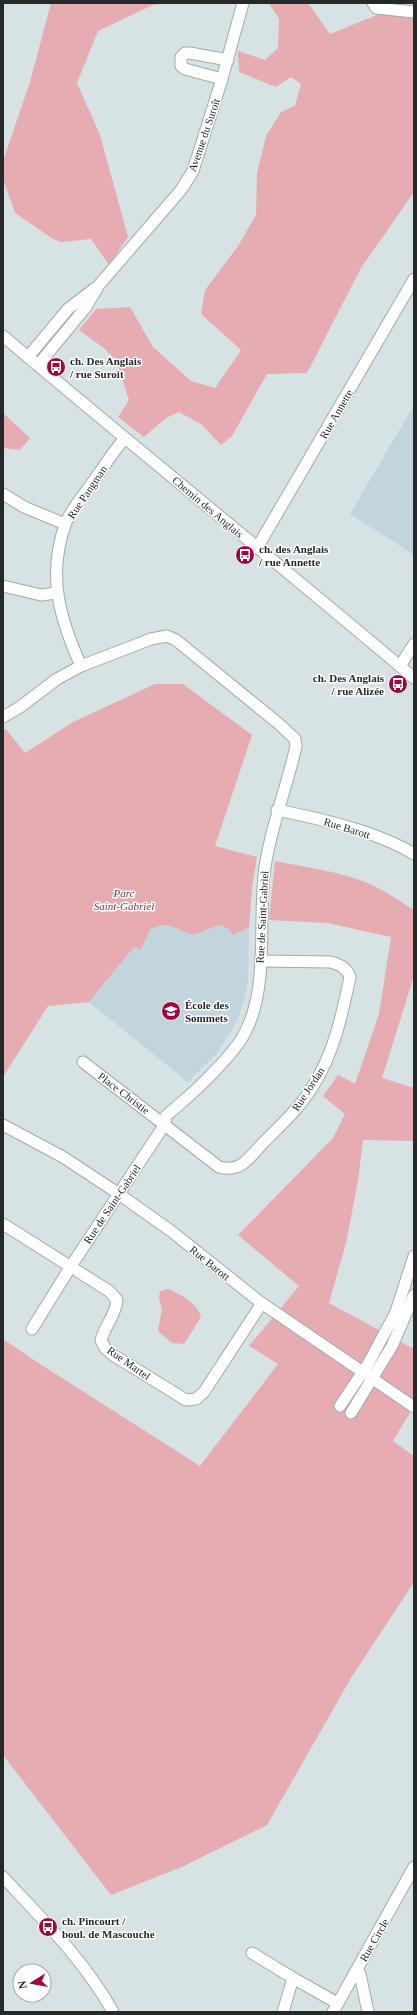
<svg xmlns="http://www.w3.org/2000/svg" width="417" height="2015" font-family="'Times New Roman',serif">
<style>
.built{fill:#c3d5dc}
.green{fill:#e7acb1}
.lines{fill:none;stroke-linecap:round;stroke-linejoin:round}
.minor-casing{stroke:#a1abaf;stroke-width:13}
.minor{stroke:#fff;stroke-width:11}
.labels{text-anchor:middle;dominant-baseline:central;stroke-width:3;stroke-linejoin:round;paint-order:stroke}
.street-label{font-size:11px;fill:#25292a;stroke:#fff}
.poi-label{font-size:11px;font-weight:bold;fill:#25292a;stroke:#fff;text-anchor:start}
.park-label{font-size:11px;font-style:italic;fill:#8a3241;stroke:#fff}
</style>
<rect width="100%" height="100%" fill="#d7e2e5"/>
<!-- built -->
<g class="built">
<polygon points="414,405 414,555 350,514"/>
<polygon points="168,924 194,935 219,925 229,929 232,935 249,928 248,980 244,1001 237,1021 217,1053 188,1082 89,1002 134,947 141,949 149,929 158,925"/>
</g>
<!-- green -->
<g class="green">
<polygon points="51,3 163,3 153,5 98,31 77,83 100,135 128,237 109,265 91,239 61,242 53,239 15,213 3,179 3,161 30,82"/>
<polygon points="269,3 308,3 330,34 382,13 414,16 414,192 361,268 307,373 267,374 232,436 221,445 201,424 179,412 166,418 144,437 118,417 129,400 116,360 105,349 79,330 96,309 130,307 153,347 191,381 215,388 241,350 201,314 205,290 238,246 256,215 257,173 266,136 281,112 295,106 301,84 291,77 276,87 239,72 238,51 265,60 278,48 279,19"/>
<polygon points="3,413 30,438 20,450 3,448"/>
<path d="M 155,684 L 183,684 L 252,735 L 215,846 L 257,857 L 252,888 L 249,928 L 232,935 L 229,929 L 219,925 L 194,935 C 174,930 170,919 150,929 L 141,950 L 134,947 L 89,1002 L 48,1006 L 3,1077 L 3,730 L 6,729 L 25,753 L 73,722 Z"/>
<path d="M 275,861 C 305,867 337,871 365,882 C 383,889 398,900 414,910 L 414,976 L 382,1078 L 414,1088 L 414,1138 L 413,1141 L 363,1140 L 358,1181 L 346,1243 L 329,1303 L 414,1349 L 414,1406 L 393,1441 L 414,1456 L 414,1582 L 351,1678 L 267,1825 L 184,1866 L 111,1895 L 3,1755 L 3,1339 L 40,1364 L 200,1466 L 278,1364 L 249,1346 L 299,1286 L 238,1235 L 333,1138 L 345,1114 L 323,1096 L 338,1075 L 355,1084 L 379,1014 L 391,937 L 327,923 L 269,920 Z"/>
<path d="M 168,1289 C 180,1294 198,1303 201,1317 L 184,1344 L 172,1343 L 158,1331 L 162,1309 L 159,1299 L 160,1291 Z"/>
</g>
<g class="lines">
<defs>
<g id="minor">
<polyline points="373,3 376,8 414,12"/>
<polyline points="222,79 185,69 181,66 181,57 185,53 190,53 228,60"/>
<path d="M 3,336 C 139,451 278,563 414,678"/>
<polyline points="28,357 68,309 94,289"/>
<polyline points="38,365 86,307 99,285 181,190 193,171 222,79 243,3"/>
<polyline points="3,494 24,507 65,524"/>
<polyline points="257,548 414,279"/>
<polyline points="3,586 41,595 56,593"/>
<path d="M 81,666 C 60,619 47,577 65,525 C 70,510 84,495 93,482 C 103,467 113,452 125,438"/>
<polyline points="400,666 414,644"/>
<path d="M 3,717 L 20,707 L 57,679 L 81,666 L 151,639 L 167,636 L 176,640 L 279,724 L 295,739 L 296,746 C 287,787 271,826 265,867 C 257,920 271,990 242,1038 C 231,1056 199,1088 182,1102 C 177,1107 171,1111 166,1116 L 165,1124 L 71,1266 L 32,1329"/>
<path d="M 277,810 C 321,819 376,831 414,854"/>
<path d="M 83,1062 L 219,1167 C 241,1173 249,1158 263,1143 C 281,1125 300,1108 313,1086 C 334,1053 342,1015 350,977 C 346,967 340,965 331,962 L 260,961"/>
<polyline points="3,1125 63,1157 119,1194 171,1231 260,1302 414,1407"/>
<path d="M 3,1224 L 109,1291 L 117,1300 C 116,1315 105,1325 101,1340 L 105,1348 L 113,1355 L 186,1400 L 196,1399 L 204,1392 L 262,1303"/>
<polyline points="340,1406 368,1364 396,1312 414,1256"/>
<polyline points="351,1413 392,1346 414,1295"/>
<path d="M 3,1877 C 42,1919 85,1961 113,2012"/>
<polyline points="252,1953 293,1978"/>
<polyline points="357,1970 360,1974 368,2012"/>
<polyline points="283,2012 293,1978 337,2003"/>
<polyline points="333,2012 414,1867"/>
</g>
</defs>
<!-- minor casing -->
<use href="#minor" class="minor-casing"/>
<!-- minor -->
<use href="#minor" class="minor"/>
</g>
<!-- icons -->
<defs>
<symbol id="bus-disc" viewBox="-11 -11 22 22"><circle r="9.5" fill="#a4083b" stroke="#fff"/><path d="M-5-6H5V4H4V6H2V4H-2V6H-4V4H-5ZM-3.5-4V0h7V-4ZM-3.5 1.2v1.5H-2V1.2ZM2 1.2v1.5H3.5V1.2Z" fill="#fff"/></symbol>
<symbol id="school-disc" viewBox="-11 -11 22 22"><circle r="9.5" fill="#a4083b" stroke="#fff"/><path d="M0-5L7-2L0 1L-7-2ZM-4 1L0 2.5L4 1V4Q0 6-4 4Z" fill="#fff"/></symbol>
</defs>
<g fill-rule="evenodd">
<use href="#bus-disc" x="45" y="356" width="22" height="22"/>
<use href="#bus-disc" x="234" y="544" width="22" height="22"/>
<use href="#bus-disc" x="387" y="673" width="22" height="22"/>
<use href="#school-disc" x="160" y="1000" width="22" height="22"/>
<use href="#bus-disc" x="37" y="1916" width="22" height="22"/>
</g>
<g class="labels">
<!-- street labels -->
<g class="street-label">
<text transform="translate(204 135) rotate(-71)">Avenue du Suroît</text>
<text transform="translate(336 414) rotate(-60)">Rue Annette</text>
<text transform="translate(87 492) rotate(-56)">Rue Pangman</text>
<text transform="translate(208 507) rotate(40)">Chemin des Anglais</text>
<text transform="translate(347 828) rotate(17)">Rue Barott</text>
<text transform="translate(262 917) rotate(-87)">Rue de Saint-Gabriel</text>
<text transform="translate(308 1089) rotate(-57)">Rue Jordan</text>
<text transform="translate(124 1093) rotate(37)">Place Christie</text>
<text transform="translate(112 1204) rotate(-56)">Rue de Saint-Gabriel</text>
<text transform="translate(210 1263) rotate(39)">Rue Barott</text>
<text transform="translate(129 1363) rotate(35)">Rue Martel</text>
<text transform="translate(374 1940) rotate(-60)">Rue Circle</text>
</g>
<!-- poi labels -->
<g class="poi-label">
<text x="70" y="361">ch. Des Anglais<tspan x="70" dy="13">/ rue Suroit</tspan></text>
<text x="259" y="549">ch. des Anglais<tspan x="259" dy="13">/ rue Annette</tspan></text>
<text x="384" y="678" text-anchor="end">ch. Des Anglais<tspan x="384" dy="13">/ rue Alizée</tspan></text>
<text x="185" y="1005">École des<tspan x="185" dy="13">Sommets</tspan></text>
<text x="62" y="1921">ch. Pincourt /<tspan x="62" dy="13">boul. de Mascouche</tspan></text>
</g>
<!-- park labels -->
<g class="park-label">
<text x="124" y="893">Parc<tspan x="124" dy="13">Saint-Gabriel</tspan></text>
</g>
</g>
<!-- border -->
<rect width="417" height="2015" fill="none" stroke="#25292a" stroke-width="8"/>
<!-- north arrow -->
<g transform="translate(32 1983) rotate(259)"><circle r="19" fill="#ffffff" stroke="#a8a9aa"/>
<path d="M0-3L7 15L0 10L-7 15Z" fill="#a4083b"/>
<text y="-6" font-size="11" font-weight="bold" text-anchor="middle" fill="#25292a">N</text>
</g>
</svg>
